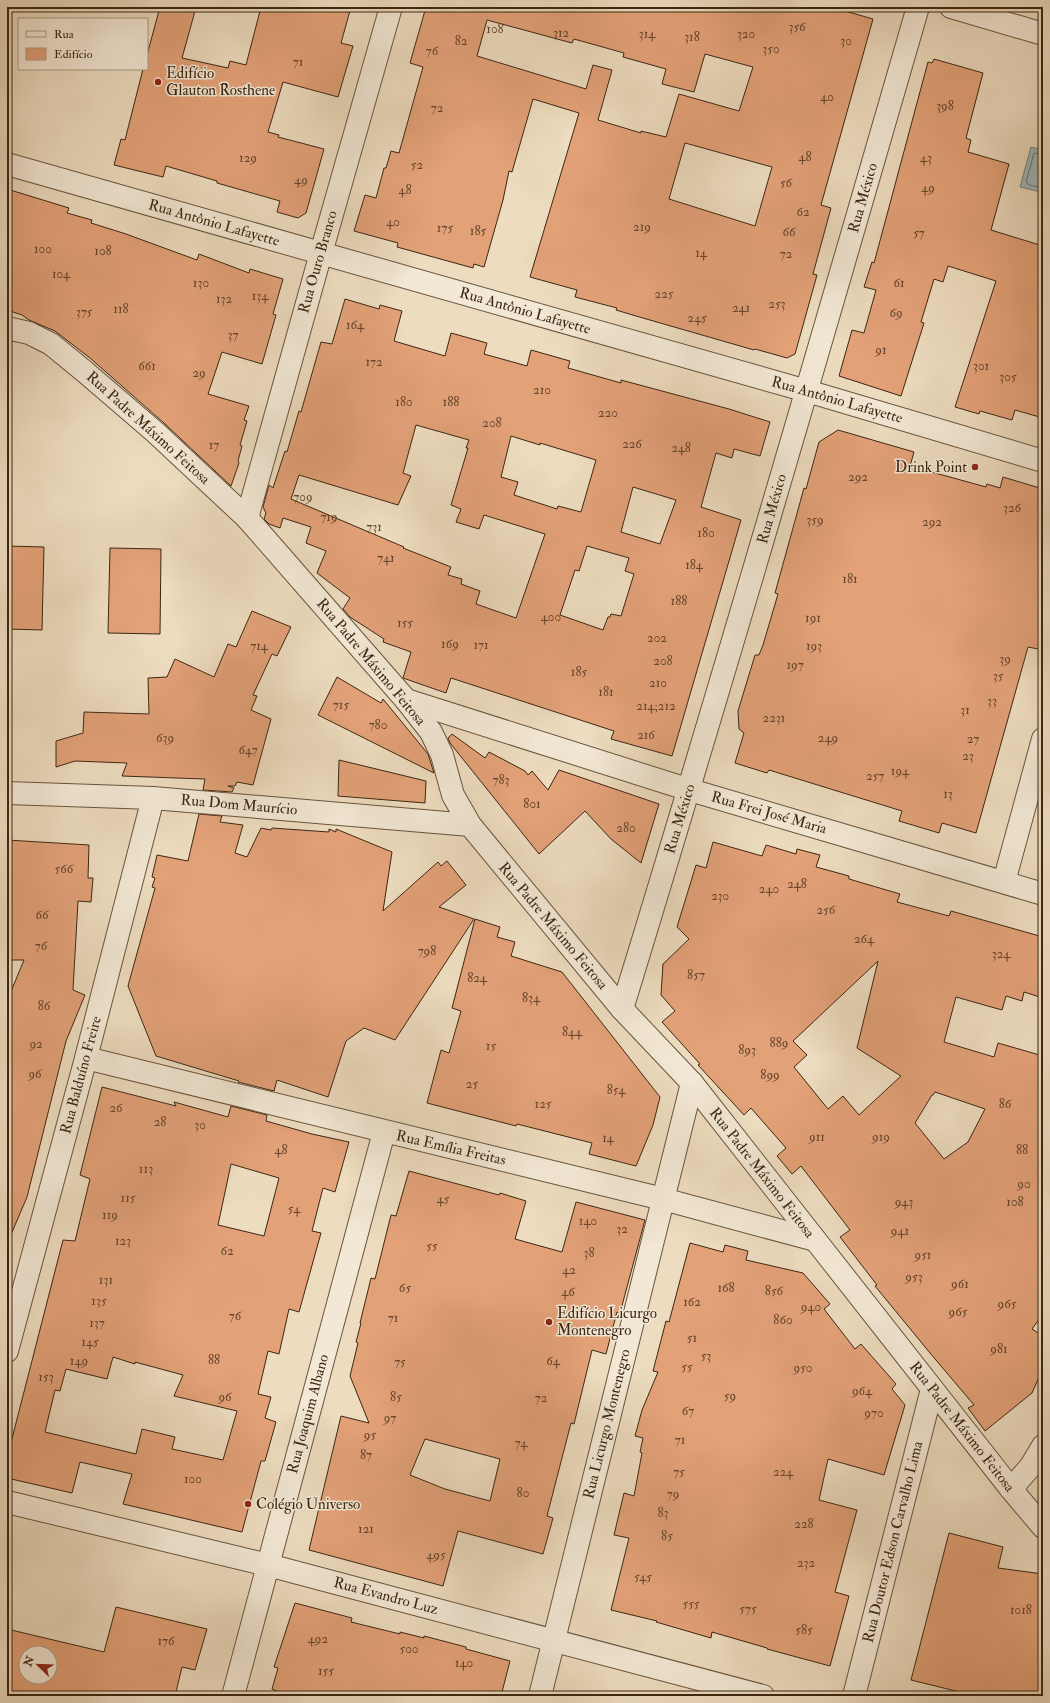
<svg xmlns="http://www.w3.org/2000/svg" width="1050" height="1703" font-family="'IM FELL Double Pica',serif">
<style>
.water{fill:#a0b8be;stroke:#787e79}
.lines{fill:none;stroke-linecap:round;stroke-linejoin:round}
.shore{stroke:#6e6f68;stroke-width:1}
.building{fill:#e3a178;stroke:#3c2612;fill-rule:evenodd}
.minor-casing{stroke:#68543d;stroke-width:24}
.minor{stroke:#f3e8d5;stroke-width:22}
.poi-dot{fill:#8f2418;stroke:#f3e8d5;stroke-width:1.5}
.labels{text-anchor:middle;dominant-baseline:central;stroke-width:3;stroke-linejoin:round;paint-order:stroke}
.number-label{font-size:13px;fill:#66452c}
.poi-label{font-size:15px;fill:#3c2612;stroke:#f3e8d5;text-anchor:start}
.street-label{font-size:15px;fill:#3c2612;stroke:#f3e8d5}
</style>
<rect width="100%" height="100%" fill="#eddcbf"/>
<filter id="stains"><feTurbulence type="fractalNoise" baseFrequency=".005" numOctaves="4"/><feColorMatrix values="0 0 0 0 .2 0 0 0 0 .09 0 0 0 0 .02 0 0 0 .5 -.17"/></filter>
<radialGradient id="worn" r=".72"><stop offset=".6" stop-color="#630" stop-opacity="0"/><stop offset="1" stop-color="#630" stop-opacity=".3"/></radialGradient>
<!-- water -->
<polygon class="water" points="1031,147 1043,150 1043,184 1041,192 1020,187"/>
<g class="lines">
<!-- shore -->
<path class="shore" d="M 1043,154 L 1034,153 L 1026,182 C 1030,187 1037,187 1043,186"/>
</g>
<!-- building -->
<g class="building">
<polygon points="160,7 179,7 195,11 182,58 228,68 230,61 246,65 261,7 351,7 341,43 353,46 338,97 283,82 268,132 279,135 278,137 324,149 306,213 298,218 277,212 280,201 217,183 217,181 166,166 163,177 114,165 121,139 125,140 143,69 147,69 147,55"/>
<path d="M 426,7 L 831,7 L 873,19 L 821,205 L 831,208 L 813,274 L 817,275 L 795,354 L 787,358 L 755,349 L 754,350 L 636,316 L 616,310 L 617,308 L 575,297 L 577,290 L 530,277 L 579,113 L 533,99 L 512,172 L 509,171 L 503,200 L 484,267 L 474,264 L 473,268 L 397,247 L 398,243 L 354,231 L 365,195 L 376,198 L 384,168 L 386,168 L 391,151 L 399,153 L 423,67 L 410,63 ZM 487,20 L 572,43 L 574,39 L 624,53 L 623,57 L 666,69 L 662,84 L 694,92 L 705,54 L 753,67 L 739,111 L 679,94 L 666,137 L 641,131 L 641,133 L 598,120 L 612,70 L 593,65 L 586,89 L 477,56 ZM 685,143 L 772,167 L 755,226 L 669,199 Z"/>
<polygon points="934,59 983,73 966,138 971,140 968,152 1009,164 991,230 1043,246 1043,418 1015,410 1012,420 980,411 979,414 955,407 996,281 948,266 943,282 934,279 921,322 924,323 901,396 839,376 852,330 864,333 876,290 864,287 872,262 874,263 928,62 932,63"/>
<polygon points="7,189 69,208 67,213 92,220 91,223 126,234 197,260 199,254 249,273 250,269 283,279 273,314 276,315 262,364 222,352 208,394 249,406 244,420 247,421 240,445 242,446 238,461 239,463 231,486 164,423 90,358 55,331 29,320 22,315 7,310"/>
<path d="M 345,299 L 379,309 L 380,305 L 402,311 L 394,341 L 445,356 L 451,333 L 487,343 L 484,354 L 527,366 L 531,350 L 570,361 L 568,368 L 621,383 L 621,380 L 729,409 L 770,422 L 760,456 L 734,449 L 732,458 L 716,453 L 701,507 L 741,520 L 672,756 L 611,739 L 614,731 L 451,678 L 446,693 L 403,678 L 411,652 L 383,642 L 384,639 L 350,617 L 343,609 L 350,598 L 317,573 L 326,551 L 306,543 L 311,527 L 283,518 L 280,528 L 269,524 L 264,519 L 266,513 L 263,507 L 269,485 L 273,488 L 285,451 L 287,452 L 299,411 L 301,412 L 321,342 L 332,344 ZM 416,425 L 469,440 L 466,448 L 468,448 L 451,505 L 461,509 L 456,522 L 479,529 L 484,515 L 545,534 L 516,618 L 476,604 L 480,591 L 461,584 L 462,579 L 448,575 L 451,567 L 403,548 L 404,547 L 291,499 L 299,475 L 398,505 L 411,476 L 403,473 ZM 511,436 L 540,445 L 540,443 L 596,460 L 581,512 L 558,506 L 557,509 L 514,495 L 518,482 L 501,477 ZM 633,487 L 676,500 L 660,544 L 621,532 ZM 587,546 L 629,558 L 625,571 L 634,574 L 621,616 L 611,614 L 610,617 L 608,617 L 603,630 L 560,615 L 575,570 L 579,571 Z"/>
<polygon points="838,430 914,452 910,466 986,487 987,484 1000,488 1003,477 1043,489 1043,650 1028,647 976,833 942,823 939,833 899,821 902,811 769,770 767,773 735,763 744,733 739,729 738,711 755,655 759,655 763,645 778,594 775,593 804,488 806,489 819,442"/>
<polygon points="7,546 44,547 42,630 7,629"/>
<polygon points="110,548 161,549 160,634 108,633"/>
<polygon points="252,611 291,627 277,656 272,654 253,695 257,696 251,710 271,719 253,785 237,782 235,786 228,786 234,788 232,792 203,790 205,779 122,776 127,763 75,761 56,767 56,741 83,733 84,712 149,714 148,678 167,677 175,659 214,677 228,644 236,647"/>
<polygon points="337,677 381,703 383,699 428,754 434,773 318,715"/>
<polygon points="452,734 485,758 489,752 525,771 528,775 532,771 548,790 559,770 659,804 641,863 611,839 585,811 539,854 450,743 448,738"/>
<polygon points="339,760 426,781 425,803 338,796"/>
<polygon points="199,814 222,816 220,822 243,825 235,853 247,857 261,828 271,830 272,828 329,832 329,829 336,832 336,829 392,852 383,911 438,862 441,866 447,861 466,885 439,907 474,919 395,1040 364,1028 346,1041 328,1097 277,1080 274,1091 238,1082 239,1081 156,1056 128,986 155,888 152,887 155,878 152,877 157,855 188,861"/>
<polygon points="7,840 89,845 88,878 93,878 91,902 78,901 73,990 85,995 66,1041 27,1197 7,1244 7,1001 24,960 7,960"/>
<path d="M 713,842 L 762,856 L 766,845 L 796,854 L 797,849 L 820,855 L 816,867 L 849,876 L 849,879 L 900,894 L 897,902 L 949,916 L 951,911 L 1043,937 L 1043,998 L 1024,992 L 1022,1001 L 1006,996 L 1002,1010 L 956,997 L 944,1042 L 994,1057 L 998,1043 L 1043,1056 L 1043,1314 L 1032,1329 L 1043,1336 L 1043,1368 L 1032,1393 L 985,1431 L 968,1408 L 974,1405 L 930,1353 L 875,1286 L 877,1285 L 840,1237 L 850,1230 L 801,1166 L 792,1174 L 777,1156 L 786,1148 L 751,1108 L 744,1115 L 698,1065 L 700,1064 L 662,1022 L 675,1011 L 661,995 L 663,964 L 689,939 L 677,927 L 696,865 L 706,868 ZM 878,961 L 857,1048 L 901,1076 L 859,1115 L 843,1096 L 828,1109 L 794,1067 L 807,1055 L 793,1041 ZM 935,1092 L 985,1109 L 968,1142 L 944,1159 L 915,1123 L 932,1095 L 933,1095 Z"/>
<polygon points="475,919 500,927 497,937 515,942 511,956 562,972 660,1097 653,1125 636,1166 589,1154 592,1143 517,1124 516,1126 427,1103 441,1050 449,1053 461,1011 452,1008"/>
<path d="M 102,1087 L 176,1106 L 174,1102 L 228,1117 L 231,1106 L 267,1115 L 266,1121 L 312,1134 L 349,1142 L 335,1192 L 323,1188 L 312,1231 L 321,1233 L 299,1312 L 289,1309 L 279,1354 L 268,1351 L 258,1394 L 271,1397 L 265,1418 L 276,1422 L 265,1461 L 261,1461 L 242,1532 L 123,1504 L 132,1474 L 80,1462 L 72,1493 L 7,1478 L 7,1458 L 63,1240 L 75,1241 L 90,1179 L 80,1175 ZM 231,1164 L 279,1178 L 264,1236 L 218,1225 ZM 113,1357 L 135,1364 L 135,1362 L 183,1375 L 174,1396 L 237,1411 L 223,1460 L 172,1449 L 175,1437 L 142,1429 L 136,1454 L 45,1432 L 55,1390 L 60,1391 L 66,1369 L 107,1379 Z"/>
<path d="M 409,1171 L 499,1195 L 500,1193 L 526,1201 L 515,1239 L 562,1252 L 576,1202 L 645,1220 L 620,1313 L 617,1312 L 606,1354 L 592,1350 L 574,1424 L 571,1423 L 547,1516 L 553,1518 L 543,1554 L 458,1531 L 443,1586 L 309,1550 L 341,1416 L 369,1423 L 350,1376 L 358,1343 L 356,1342 L 361,1323 L 360,1323 L 371,1278 L 375,1279 L 391,1215 L 396,1216 ZM 425,1439 L 500,1459 L 490,1501 L 445,1489 L 410,1475 Z"/>
<polygon points="690,1243 723,1252 725,1245 748,1251 746,1260 803,1273 830,1304 824,1309 855,1349 861,1344 896,1384 892,1389 905,1405 884,1475 828,1459 819,1500 857,1510 835,1592 849,1596 830,1666 767,1649 767,1648 712,1632 711,1638 656,1622 657,1621 611,1610 629,1538 614,1535 624,1493 634,1496 642,1453 640,1452 643,1438 635,1436 642,1410 658,1372 653,1371 666,1321 669,1322"/>
<polygon points="949,1533 1003,1547 998,1568 1043,1574 1043,1691 1042,1690 1041,1696 976,1696 911,1680"/>
<polygon points="295,1603 352,1618 351,1622 400,1634 400,1632 424,1638 424,1636 466,1647 466,1649 510,1661 501,1696 276,1696 277,1691 272,1689 278,1668 274,1667"/>
<path d="M 116,1607 L 207,1629 L 195,1670 L 182,1667 L 175,1696 L 7,1696 L 7,1629 L 104,1652 ZM 26,1653 L 50,1653 L 50,1677 L 26,1677 Z"/>
</g>
<g class="lines">
<defs>
<g id="minor">
<polyline points="951,7 1043,34"/>
<polyline points="7,164 807,391 1043,461"/>
<polyline points="7,328 29,333 51,344 84,371 155,432 247,518 406,700 431,732 442,755 453,795 470,825 622,1009 692,1083 1011,1489 1043,1527"/>
<polyline points="247,518 321,253 391,7"/>
<polyline points="406,700 690,790 1043,894"/>
<polyline points="7,793 153,798 470,825"/>
<polyline points="1004,882 1043,739"/>
<path d="M 622,1009 C 724,676 821,342 918,7"/>
<polyline points="86,1058 663,1199 815,1240"/>
<polyline points="7,1351 86,1058 153,798"/>
<polyline points="1011,1489 1031,1466 1043,1446"/>
<polyline points="7,1502 268,1565 763,1696"/>
<polyline points="233,1696 384,1132"/>
<polyline points="540,1696 692,1083"/>
<polyline points="854,1696 932,1389"/>
</g>
</defs>
<!-- minor casing -->
<use href="#minor" class="minor-casing"/>
<!-- minor -->
<use href="#minor" class="minor"/>
</g>
<!-- markers -->
<g class="poi-dot">
<circle cx="158" cy="82" r="4"/>
<circle cx="975" cy="467" r="4"/>
<circle cx="549" cy="1322" r="4"/>
<circle cx="248" cy="1504" r="4"/>
</g>
<g class="labels">
<!-- number labels -->
<g class="number-label">
<text x="797" y="27">356</text>
<text x="495" y="29">108</text>
<text x="561" y="33">312</text>
<text x="647" y="34">314</text>
<text x="746" y="34">320</text>
<text x="692" y="37">318</text>
<text x="461" y="41">82</text>
<text x="846" y="41">30</text>
<text x="771" y="49">350</text>
<text x="432" y="51">76</text>
<text x="298" y="62">71</text>
<text x="827" y="97">40</text>
<text x="945" y="106">398</text>
<text x="437" y="108">72</text>
<text x="805" y="157">48</text>
<text x="248" y="158">129</text>
<text x="926" y="158">43</text>
<text x="417" y="165">52</text>
<text x="301" y="180">49</text>
<text x="786" y="183">56</text>
<text x="928" y="188">49</text>
<text x="405" y="190">48</text>
<text x="803" y="212">62</text>
<text x="393" y="222">40</text>
<text x="642" y="227">219</text>
<text x="445" y="228">175</text>
<text x="478" y="231">185</text>
<text x="789" y="232">66</text>
<text x="919" y="233">57</text>
<text x="43" y="249">100</text>
<text x="103" y="251">108</text>
<text x="701" y="253">14</text>
<text x="786" y="254">72</text>
<text x="61" y="274">104</text>
<text x="201" y="283">130</text>
<text x="899" y="283">61</text>
<text x="664" y="294">225</text>
<text x="260" y="296">134</text>
<text x="224" y="299">132</text>
<text x="777" y="304">253</text>
<text x="741" y="308">241</text>
<text x="121" y="309">118</text>
<text x="84" y="312">375</text>
<text x="896" y="313">69</text>
<text x="697" y="318">245</text>
<text x="355" y="325">164</text>
<text x="233" y="335">37</text>
<text x="881" y="350">91</text>
<text x="374" y="362">172</text>
<text x="147" y="366">661</text>
<text x="981" y="366">301</text>
<text x="199" y="373">29</text>
<text x="1008" y="377">305</text>
<text x="542" y="390">210</text>
<text x="404" y="402">180</text>
<text x="451" y="402">188</text>
<text x="608" y="413">220</text>
<text x="492" y="423">208</text>
<text x="632" y="444">226</text>
<text x="214" y="445">17</text>
<text x="681" y="448">248</text>
<text x="858" y="477">292</text>
<text x="303" y="497">709</text>
<text x="1012" y="508">326</text>
<text x="329" y="517">719</text>
<text x="815" y="520">359</text>
<text x="932" y="522">292</text>
<text x="374" y="527">731</text>
<text x="706" y="533">180</text>
<text x="386" y="558">741</text>
<text x="694" y="565">184</text>
<text x="850" y="579">181</text>
<text x="679" y="601">188</text>
<text x="551" y="617">400</text>
<text x="813" y="618">191</text>
<text x="405" y="623">155</text>
<text x="657" y="638">202</text>
<text x="450" y="644">169</text>
<text x="481" y="645">171</text>
<text x="259" y="646">714</text>
<text x="814" y="646">193</text>
<text x="1005" y="659">39</text>
<text x="663" y="661">208</text>
<text x="795" y="665">197</text>
<text x="579" y="672">185</text>
<text x="998" y="676">35</text>
<text x="658" y="683">210</text>
<text x="606" y="692">181</text>
<text x="992" y="701">33</text>
<text x="341" y="705">715</text>
<text x="656" y="706">214;212</text>
<text x="965" y="710">31</text>
<text x="774" y="718">2231</text>
<text x="378" y="725">780</text>
<text x="646" y="735">216</text>
<text x="165" y="738">639</text>
<text x="828" y="738">249</text>
<text x="973" y="739">27</text>
<text x="248" y="750">647</text>
<text x="968" y="756">23</text>
<text x="900" y="771">194</text>
<text x="875" y="776">257</text>
<text x="501" y="780">783</text>
<text x="948" y="794">13</text>
<text x="532" y="804">801</text>
<text x="626" y="828">280</text>
<text x="64" y="869">566</text>
<text x="797" y="884">248</text>
<text x="769" y="889">240</text>
<text x="720" y="896">230</text>
<text x="826" y="910">256</text>
<text x="42" y="915">66</text>
<text x="864" y="939">264</text>
<text x="41" y="946">76</text>
<text x="427" y="951">798</text>
<text x="1001" y="954">324</text>
<text x="696" y="975">857</text>
<text x="477" y="978">824</text>
<text x="531" y="998">834</text>
<text x="44" y="1006">86</text>
<text x="572" y="1032">844</text>
<text x="779" y="1043">889</text>
<text x="36" y="1044">92</text>
<text x="491" y="1046">15</text>
<text x="747" y="1050">893</text>
<text x="35" y="1074">96</text>
<text x="770" y="1075">899</text>
<text x="472" y="1084">25</text>
<text x="616" y="1090">854</text>
<text x="543" y="1104">125</text>
<text x="1005" y="1104">86</text>
<text x="116" y="1108">26</text>
<text x="160" y="1122">28</text>
<text x="200" y="1125">30</text>
<text x="817" y="1137">911</text>
<text x="881" y="1137">919</text>
<text x="608" y="1138">14</text>
<text x="281" y="1150">48</text>
<text x="1022" y="1150">88</text>
<text x="146" y="1169">113</text>
<text x="1024" y="1184">90</text>
<text x="128" y="1198">115</text>
<text x="443" y="1199">45</text>
<text x="904" y="1202">943</text>
<text x="1015" y="1202">108</text>
<text x="294" y="1209">54</text>
<text x="110" y="1215">119</text>
<text x="588" y="1221">140</text>
<text x="622" y="1229">32</text>
<text x="900" y="1231">941</text>
<text x="123" y="1241">123</text>
<text x="432" y="1246">55</text>
<text x="227" y="1251">62</text>
<text x="589" y="1253">38</text>
<text x="923" y="1255">951</text>
<text x="569" y="1270">42</text>
<text x="914" y="1277">953</text>
<text x="106" y="1280">131</text>
<text x="960" y="1284">961</text>
<text x="405" y="1288">65</text>
<text x="726" y="1288">168</text>
<text x="774" y="1291">856</text>
<text x="568" y="1292">46</text>
<text x="99" y="1301">135</text>
<text x="692" y="1302">162</text>
<text x="1007" y="1304">965</text>
<text x="811" y="1307">940</text>
<text x="958" y="1312">965</text>
<text x="235" y="1316">76</text>
<text x="393" y="1318">71</text>
<text x="783" y="1320">860</text>
<text x="97" y="1323">137</text>
<text x="692" y="1338">51</text>
<text x="90" y="1342">145</text>
<text x="999" y="1349">981</text>
<text x="706" y="1356">53</text>
<text x="214" y="1360">88</text>
<text x="79" y="1361">149</text>
<text x="553" y="1361">64</text>
<text x="400" y="1362">75</text>
<text x="687" y="1367">55</text>
<text x="803" y="1368">950</text>
<text x="46" y="1377">153</text>
<text x="862" y="1391">964</text>
<text x="730" y="1396">59</text>
<text x="225" y="1397">96</text>
<text x="396" y="1397">85</text>
<text x="541" y="1398">72</text>
<text x="688" y="1411">67</text>
<text x="874" y="1413">970</text>
<text x="390" y="1418">97</text>
<text x="370" y="1435">95</text>
<text x="680" y="1440">71</text>
<text x="521" y="1443">74</text>
<text x="366" y="1455">87</text>
<text x="679" y="1472">75</text>
<text x="783" y="1472">224</text>
<text x="193" y="1479">100</text>
<text x="523" y="1493">80</text>
<text x="673" y="1494">79</text>
<text x="663" y="1513">83</text>
<text x="804" y="1524">228</text>
<text x="366" y="1529">121</text>
<text x="667" y="1536">85</text>
<text x="436" y="1555">495</text>
<text x="806" y="1563">232</text>
<text x="643" y="1577">545</text>
<text x="691" y="1604">555</text>
<text x="748" y="1609">575</text>
<text x="1021" y="1610">1018</text>
<text x="804" y="1630">585</text>
<text x="318" y="1639">492</text>
<text x="166" y="1641">176</text>
<text x="409" y="1649">500</text>
<text x="464" y="1663">140</text>
<text x="326" y="1671">155</text>
</g>
<!-- poi labels -->
<g class="poi-label">
<text x="166" y="73">Edifício<tspan x="166" dy="17">Glauton Rosthene</tspan></text>
<text x="967" y="467" text-anchor="end">Drink Point</text>
<text x="557" y="1313">Edifício Licurgo<tspan x="557" dy="17">Montenegro</tspan></text>
<text x="256" y="1504">Colégio Universo</text>
</g>
<!-- street labels -->
<g class="street-label">
<text transform="translate(863 198) rotate(-74)">Rua México</text>
<text transform="translate(214 223) rotate(16)">Rua Antônio Lafayette</text>
<text transform="translate(318 262) rotate(-74)">Rua Ouro Branco</text>
<text transform="translate(525 311) rotate(16)">Rua Antônio Lafayette</text>
<text transform="translate(837 400) rotate(16)">Rua Antônio Lafayette</text>
<text transform="translate(148 428) rotate(42)">Rua Padre Máximo Feitosa</text>
<text transform="translate(772 509) rotate(-74)">Rua México</text>
<text transform="translate(371 662) rotate(50)">Rua Padre Máximo Feitosa</text>
<text transform="translate(239 805) rotate(5)">Rua Dom Maurício</text>
<text transform="translate(769 813) rotate(16)">Rua Frei José Maria</text>
<text transform="translate(680 819) rotate(-73)">Rua México</text>
<text transform="translate(553 926) rotate(50)">Rua Padre Máximo Feitosa</text>
<text transform="translate(81 1075) rotate(-75)">Rua Balduíno Freire</text>
<text transform="translate(451 1148) rotate(13)">Rua Emília Freitas</text>
<text transform="translate(762 1173) rotate(52)">Rua Padre Máximo Feitosa</text>
<text transform="translate(308 1414) rotate(-75)">Rua Joaquim Albano</text>
<text transform="translate(607 1424) rotate(-76)">Rua Licurgo Montenegro</text>
<text transform="translate(962 1427) rotate(52)">Rua Padre Máximo Feitosa</text>
<text transform="translate(893 1542) rotate(-76)">Rua Doutor Edson Carvalho Lima</text>
<text transform="translate(386 1596) rotate(15)">Rua Evandro Luz</text>
</g>
</g>
<!-- margin -->
<rect width="1050" height="1703" fill="none" stroke="#eddcbf" stroke-width="24"/>
<rect x="8" y="8" width="1034" height="1687" fill="none" stroke="#3c2612" stroke-width="2"/>
<rect x="12" y="12" width="1026" height="1679" fill="none" stroke="#3c2612"/>
<!-- legend -->
<rect x="18" y="18" width="130" height="52" fill="#f3e8d5" stroke="#aa9a87"/>
<rect x="26" y="31" width="20" height="6" fill="#f3e8d5" stroke="#aa9a87"/>
<text x="54" y="38" font-size="12" fill="#3c2612">Rua</text>
<rect x="26" y="48" width="20" height="12" fill="#e3a178" stroke="#aa9a87"/>
<text x="54" y="58" font-size="12" fill="#3c2612">Edifício</text>
<!-- north arrow -->
<g transform="translate(38 1665) rotate(293)"><circle r="19" fill="#f3e8d5" stroke="#aa9a87"/>
<path d="M0-3L7 15L0 10L-7 15Z" fill="#8f2418"/>
<text y="-6" font-size="11" font-weight="bold" text-anchor="middle" fill="#3c2612">N</text>
</g>
<rect width="100%" height="100%" filter="url(#stains)"/>
<rect width="100%" height="100%" fill="url(#worn)"/>
</svg>
